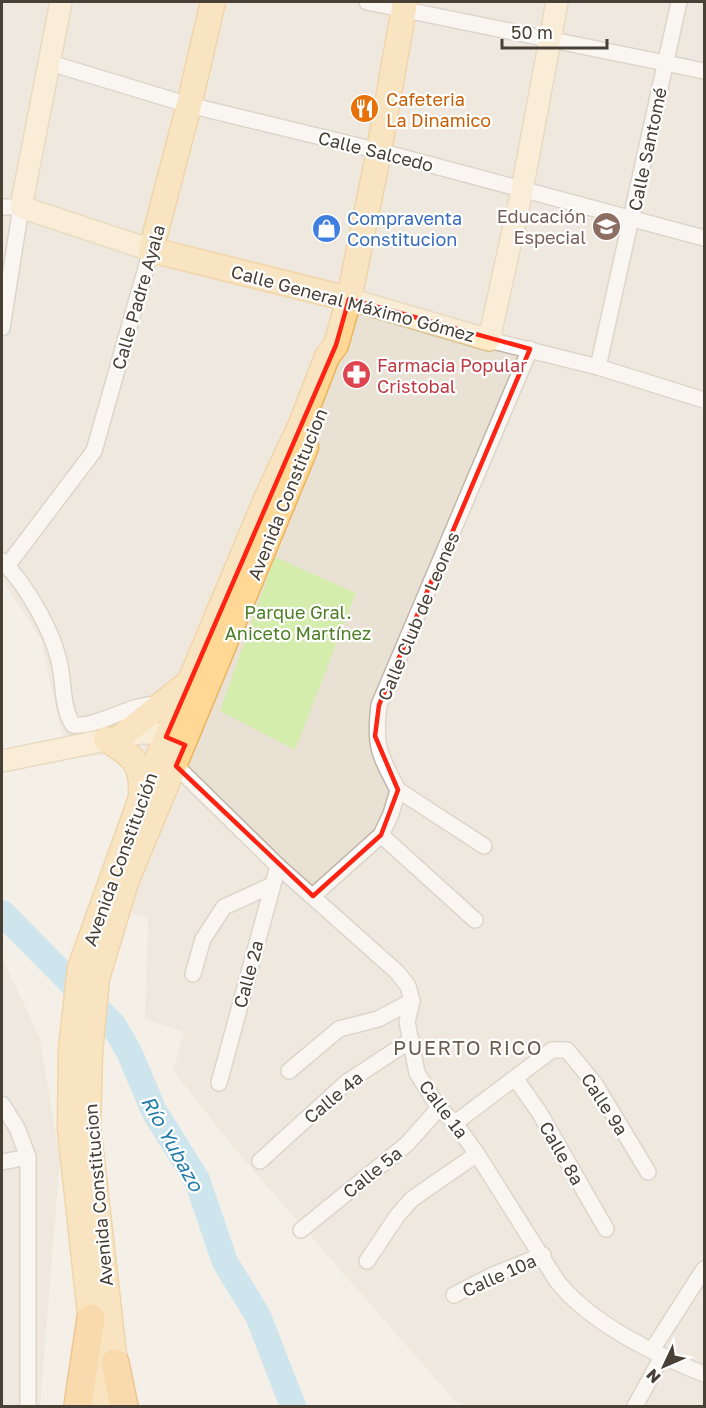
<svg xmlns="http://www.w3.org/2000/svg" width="706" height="1408" font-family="'Golos Text',sans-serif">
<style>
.residential{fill:#e9e1d4}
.green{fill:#d4ecac}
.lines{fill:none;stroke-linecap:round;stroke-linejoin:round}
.river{stroke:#9fd9f5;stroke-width:26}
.street-casing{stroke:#c1b6a8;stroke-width:18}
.secondary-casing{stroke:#dbc395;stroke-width:24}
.primary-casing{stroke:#ecb55d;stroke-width:27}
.highway-casing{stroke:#e8942d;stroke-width:30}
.street{stroke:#fff;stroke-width:15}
.secondary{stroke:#ffecc6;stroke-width:21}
.primary{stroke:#ffd895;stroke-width:24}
.highway{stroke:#ffc067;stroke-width:27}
.marked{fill:none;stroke:#ff2313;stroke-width:4.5;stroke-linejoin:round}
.labels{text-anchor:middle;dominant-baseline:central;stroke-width:4.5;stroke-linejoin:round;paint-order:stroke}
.food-label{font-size:18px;fill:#c56008;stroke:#fff;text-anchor:start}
.street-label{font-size:18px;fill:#483f35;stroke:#fff}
.education-label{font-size:18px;fill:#785e54;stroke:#fff;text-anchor:end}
.shop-label{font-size:18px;fill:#366cbe;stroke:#fff;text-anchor:start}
.health-label{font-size:18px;fill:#be3a42;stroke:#fff;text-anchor:start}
.park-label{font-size:18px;fill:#4d7e24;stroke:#fff}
.neighbourhood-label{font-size:20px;letter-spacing:1.5px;fill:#6c5c4b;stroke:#fff}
.water-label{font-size:20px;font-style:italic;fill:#247dab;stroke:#fff}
</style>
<rect width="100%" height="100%" fill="#f4efe7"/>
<!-- residential -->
<g class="residential">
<polygon points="2,2 704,2 704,1406 471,1406 455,1401 233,1147 173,1070 184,1032 145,1019 148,918 130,912 138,871 130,765 117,754 73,758 61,731 41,640 2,579"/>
<polygon points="2,957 40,1039 60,1159 40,1406 2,1406"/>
</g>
<!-- green -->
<polygon class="green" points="275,557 356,593 295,750 220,711"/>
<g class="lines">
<!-- river -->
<polyline class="river" points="2,913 114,1026 129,1052 154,1111 197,1180 225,1262 258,1316 293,1406"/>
<defs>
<g id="street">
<polyline points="367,2 704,71"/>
<polyline points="47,62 189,105 379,151 704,238"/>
<polyline points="2,207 21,207 2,328"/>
<polyline points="489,340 598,367 704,400"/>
<polyline points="598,367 679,2"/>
<path d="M 2,561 C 26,584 54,633 60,666 C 64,685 62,708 73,725 C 99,728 129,703 161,704"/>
<polyline points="7,566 94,451 151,250"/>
<path d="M 176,766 L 278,866 L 397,972 L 408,986 L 412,1001 L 407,1022 L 417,1073 L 439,1108 L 455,1123 L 477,1154 L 557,1281 C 591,1324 654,1354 704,1374"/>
<polyline points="398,790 484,846"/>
<polyline points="381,835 475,920"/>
<path d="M 313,896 L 381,835 L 391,814 L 398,790 C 379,754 374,746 379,705 L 530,349"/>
<polyline points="193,974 203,939 224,907 270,886"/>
<polyline points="289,1071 339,1029 378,1019 412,1001"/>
<polyline points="515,1078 539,1112 606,1229"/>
<polyline points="219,1083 278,866"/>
<polyline points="2,1104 17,1128 28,1157 28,1406"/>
<polyline points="455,1123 552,1050 567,1050 595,1084 648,1172"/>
<polyline points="260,1161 347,1082 411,1040"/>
<polyline points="2,1162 28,1157"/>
<polyline points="301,1230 407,1144 439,1108"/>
<polyline points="367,1261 397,1216 412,1199 477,1154"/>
<polyline points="454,1295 493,1275 543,1255"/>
<polyline points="652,1350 704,1269"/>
<polyline points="635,1406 662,1357"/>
</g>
<g id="secondary">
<polyline points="61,2 21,207 151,250"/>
<polyline points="349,299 489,340 522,190 557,2"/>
<polyline points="2,761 140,733 156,733 182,744"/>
</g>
<g id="primary">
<polyline points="213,2 189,105 151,250 349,299"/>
<polyline points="123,735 188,683"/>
<path d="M 106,739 C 133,756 143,763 141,796"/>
<polyline points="117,1381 88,1126 90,1053 97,978 126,882 306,447"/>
<polyline points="100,1406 70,1129 71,1049 80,968 141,798 267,497 301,424 327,357 336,345 349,299 379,151 405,2"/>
</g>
<g id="highway">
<polyline points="115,1363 124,1406"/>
<polyline points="78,1406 91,1318"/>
</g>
</defs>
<!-- street casing -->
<use href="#street" class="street-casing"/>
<!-- secondary casing -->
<use href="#secondary" class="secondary-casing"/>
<!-- primary casing -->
<use href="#primary" class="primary-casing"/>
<!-- highway casing -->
<use href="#highway" class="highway-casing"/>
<!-- street -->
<use href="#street" class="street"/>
<!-- secondary -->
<use href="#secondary" class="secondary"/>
<!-- primary -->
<use href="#primary" class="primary"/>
<!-- highway -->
<use href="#highway" class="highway"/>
</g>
<!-- marked area -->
<path d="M0 0H706V1408H0ZM 349,299 L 530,349 L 379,705 L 375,736 L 398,790 L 381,835 L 313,896 L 176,766 L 185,745 L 166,737 L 336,345 Z" fill="#f4efe7" fill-opacity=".55" fill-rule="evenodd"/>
<path class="marked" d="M 349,299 L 530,349 L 379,705 L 375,736 L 398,790 L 381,835 L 313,896 L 176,766 L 185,745 L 166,737 L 336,345 Z"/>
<!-- icons -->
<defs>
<symbol id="restaurant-disc" viewBox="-11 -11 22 22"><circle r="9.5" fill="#e8710a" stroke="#fff"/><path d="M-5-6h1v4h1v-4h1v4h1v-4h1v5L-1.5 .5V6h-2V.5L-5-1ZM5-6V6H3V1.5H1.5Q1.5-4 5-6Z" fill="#fff"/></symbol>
<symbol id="school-disc" viewBox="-11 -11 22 22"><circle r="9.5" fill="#8d6e63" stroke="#fff"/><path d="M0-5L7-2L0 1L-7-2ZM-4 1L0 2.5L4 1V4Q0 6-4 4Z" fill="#fff"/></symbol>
<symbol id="shop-disc" viewBox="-11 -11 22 22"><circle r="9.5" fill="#3f7fe0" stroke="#fff"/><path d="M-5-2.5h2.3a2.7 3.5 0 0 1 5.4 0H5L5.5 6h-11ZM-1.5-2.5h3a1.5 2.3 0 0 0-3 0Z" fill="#fff"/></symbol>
<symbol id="pharmacy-disc" viewBox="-11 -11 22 22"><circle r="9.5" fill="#e0444e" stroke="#fff"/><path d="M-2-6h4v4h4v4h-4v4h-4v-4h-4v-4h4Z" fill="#fff"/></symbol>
</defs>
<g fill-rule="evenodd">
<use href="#restaurant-disc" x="348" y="92" width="33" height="33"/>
<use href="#school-disc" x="590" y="210" width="33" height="33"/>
<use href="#shop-disc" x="310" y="212" width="33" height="33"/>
<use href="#pharmacy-disc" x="340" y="358" width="33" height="33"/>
</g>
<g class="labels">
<!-- food labels -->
<g class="food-label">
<text x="386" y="99">Cafeteria<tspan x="386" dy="21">La Dinamico</tspan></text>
</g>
<!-- street labels -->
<g class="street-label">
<text transform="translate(647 149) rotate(-78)">Calle Santomé</text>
<text transform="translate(376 151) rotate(14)">Calle Salcedo</text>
<text transform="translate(138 297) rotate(-74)">Calle Padre Ayala</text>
<text transform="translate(353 303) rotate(15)">Calle General Máximo Gómez</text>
<text transform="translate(287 494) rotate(-68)">Avenida Constitucion</text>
<text transform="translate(418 616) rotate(-67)">Calle Club de Leones</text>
<text transform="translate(120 859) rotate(-70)">Avenida Constitución</text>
<text transform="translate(248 974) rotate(-75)">Calle 2ª</text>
<text transform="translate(333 1097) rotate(-40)">Calle 4ª</text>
<text transform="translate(605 1104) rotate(57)">Calle 9ª</text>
<text transform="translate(444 1109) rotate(53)">Calle 1ª</text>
<text transform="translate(562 1153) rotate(60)">Calle 8ª</text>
<text transform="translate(372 1172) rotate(-39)">Calle 5ª</text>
<text transform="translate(98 1195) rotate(-95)">Avenida Constitucion</text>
<text transform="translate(499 1275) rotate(-24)">Calle 10ª</text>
</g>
<!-- education labels -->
<g class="education-label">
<text x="586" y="216">Educación<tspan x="586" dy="21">Especial</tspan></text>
</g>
<!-- shop labels -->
<g class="shop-label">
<text x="347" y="218">Compraventa<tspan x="347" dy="21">Constitucion</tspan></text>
</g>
<!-- health labels -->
<g class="health-label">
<text x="377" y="365">Farmacia Popular<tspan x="377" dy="21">Cristobal</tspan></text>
</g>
<!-- park labels -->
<g class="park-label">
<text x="298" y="612">Parque Gral.<tspan x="298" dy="21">Aniceto Martínez</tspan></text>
</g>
<!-- neighbourhood labels -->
<g class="neighbourhood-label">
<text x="468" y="1047">PUERTO RICO</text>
</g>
<!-- water labels -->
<g class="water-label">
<text transform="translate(173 1143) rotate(61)">Río Yubazo</text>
</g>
</g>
<!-- border -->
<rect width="706" height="1408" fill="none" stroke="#483f35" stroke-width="6"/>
<!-- north arrow -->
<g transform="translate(664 1366) rotate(226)" stroke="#ffffff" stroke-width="4.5" paint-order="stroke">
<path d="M0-4.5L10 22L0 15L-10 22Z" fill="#483f35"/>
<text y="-9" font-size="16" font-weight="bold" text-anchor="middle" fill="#483f35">N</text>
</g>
<!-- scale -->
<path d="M502 39v9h105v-9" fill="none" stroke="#483f35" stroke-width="3"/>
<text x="511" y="39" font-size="18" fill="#483f35" stroke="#ffffff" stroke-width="4.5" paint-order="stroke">50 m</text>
</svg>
